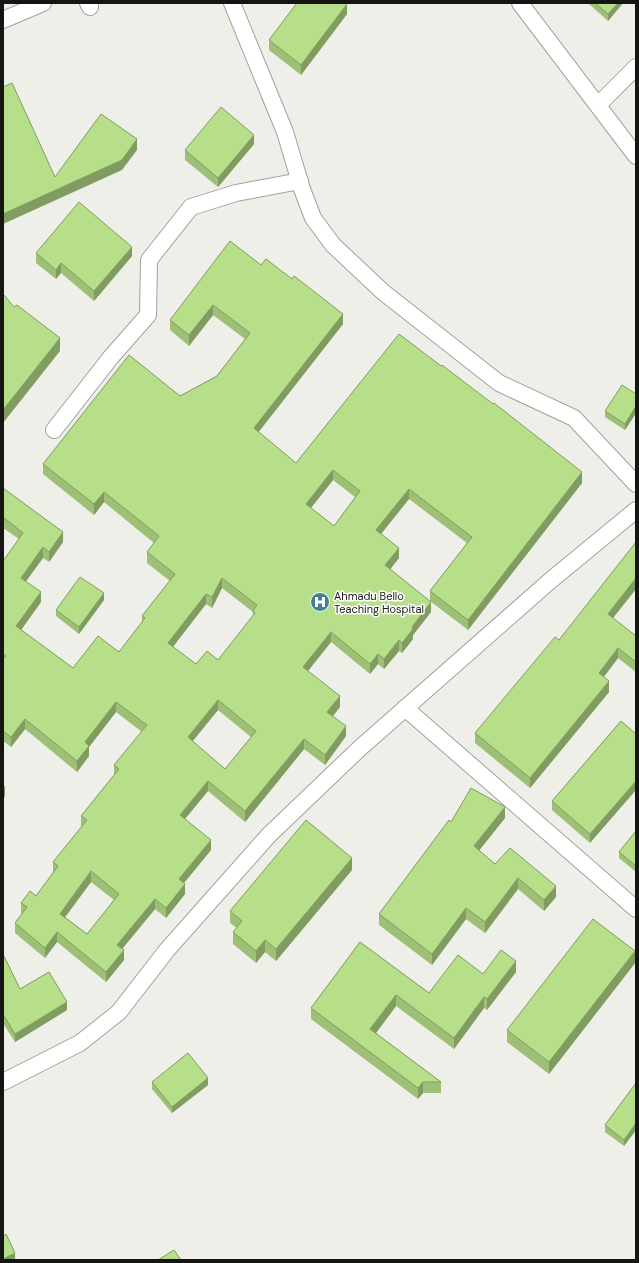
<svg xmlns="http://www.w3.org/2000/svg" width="639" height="1263" font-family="'DM Sans',sans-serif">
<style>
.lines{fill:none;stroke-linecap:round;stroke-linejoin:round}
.street-casing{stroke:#a2a29c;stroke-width:18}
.street{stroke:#fff;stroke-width:16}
.wall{fill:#9dc076;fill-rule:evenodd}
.shaded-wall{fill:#809c60}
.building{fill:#b7df89;stroke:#809c60;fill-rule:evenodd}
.labels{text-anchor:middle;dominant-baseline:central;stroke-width:3;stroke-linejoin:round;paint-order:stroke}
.poi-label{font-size:11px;fill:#151513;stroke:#fffffe;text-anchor:start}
</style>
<rect width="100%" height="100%" fill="#eeefe8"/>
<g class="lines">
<defs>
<g id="street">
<polyline points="88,3 90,7"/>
<polyline points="232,3 285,132 302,189 313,218 333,245 383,292 499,383 574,418 636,484"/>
<polyline points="520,3 636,156"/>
<polyline points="3,20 43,3"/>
<polyline points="598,105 636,67"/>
<polyline points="54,430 111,357 148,315 149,260 191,207 236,193 300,181"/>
<polyline points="405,708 636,909"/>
<polyline points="3,1082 80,1043 119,1012 167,950 269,835 360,748 551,580 636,510"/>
</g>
</defs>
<!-- street casing -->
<use href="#street" class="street-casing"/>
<!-- street -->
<use href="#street" class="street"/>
</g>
<!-- wall -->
<g class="wall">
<polygon points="588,3 623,3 608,21"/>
<polygon points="347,14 301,75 269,50 269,40"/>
<polygon points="254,144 218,187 185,160 185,150"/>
<polygon points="36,253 132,256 94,301 61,273 56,279 36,263"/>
<path d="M 261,265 L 343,324 L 258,432 L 296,463 L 582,483 L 468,630 L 430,601 L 430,591 L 467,543 L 409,499 L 381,534 L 399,558 L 390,569 L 431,612 L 413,635 L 413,639 L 402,653 L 399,651 L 384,669 L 378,664 L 370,674 L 331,642 L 308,671 L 340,707 L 333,716 L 346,736 L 325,765 L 304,749 L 245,822 L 208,791 L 185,819 L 211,850 L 184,883 L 185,894 L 166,918 L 155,909 L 122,949 L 124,960 L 106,982 L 57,942 L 45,958 L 15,933 L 15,923 L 22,914 L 21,913 L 21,903 L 36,896 L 53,873 L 53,862 L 82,827 L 81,826 L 81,816 L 114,775 L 114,765 L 142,732 L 116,712 L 89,747 L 89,756 L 77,772 L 25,729 L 11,747 L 3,741 L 3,561 L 19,539 L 3,528 L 3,488 L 63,542 L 49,562 L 43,558 L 26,581 L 41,602 L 21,630 L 73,668 L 119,652 L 142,622 L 142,616 L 170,581 L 147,563 L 147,552 L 154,543 L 104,502 L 94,515 L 43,474 L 43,464 L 180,396 L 217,376 L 245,339 L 213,315 L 189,346 L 170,330 L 170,320 ZM 333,480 L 355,497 L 334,526 L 311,508 ZM 222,588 L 253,612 L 253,617 L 218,660 L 196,664 L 173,647 L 206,604 L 212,608 ZM 218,710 L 251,737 L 225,769 L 192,741 ZM 91,882 L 114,900 L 87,934 L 65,917 Z"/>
<polygon points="636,394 636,413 625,430 605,417 605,411"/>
<polygon points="636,589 613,618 636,636 636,672 618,658 604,677 609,692 530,788 475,743 475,733 559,640"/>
<polygon points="104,600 79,634 56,616 56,610"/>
<polygon points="621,721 590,843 552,810 552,801"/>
<polygon points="505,818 479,850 495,864 556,897 544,911 518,889 485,933 466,919 432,965 379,925 379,914 451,822"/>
<polygon points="636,831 636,872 619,858 619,852"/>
<polygon points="352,870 276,961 265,952 256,963 233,944 233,932 237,928 230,923 230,911"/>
<polygon points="360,942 429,993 483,974 516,972 487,1010 484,1008 454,1049 396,1006 376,1033 441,1082 441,1093 423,1093 418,1099 311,1019 311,1008"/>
<polygon points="3,954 20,989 67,1010 15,1042 3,1023"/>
<polygon points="635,963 549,1074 507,1042 507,1030"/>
<polygon points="152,1082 208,1085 172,1113 152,1089"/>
<polygon points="636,1083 636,1130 624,1146 605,1132 605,1125"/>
</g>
<!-- shaded-wall -->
<g class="shaded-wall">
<polygon points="618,3 623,3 608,21 608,14"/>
<polygon points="347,4 347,14 301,75 301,65"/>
<polygon points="254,135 254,144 218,187 218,178"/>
<polygon points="137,139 137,150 122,170 3,224 3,214"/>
<polygon points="132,247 132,256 94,301 94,291"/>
<polygon points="61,263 61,273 56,279 56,270"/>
<polygon points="213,305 213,315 189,346 189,335"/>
<polygon points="343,314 343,324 254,438 254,428"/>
<polygon points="60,338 60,351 3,423 3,410"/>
<polygon points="636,406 636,413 625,430 625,424"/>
<polygon points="333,470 333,480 306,514 306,504"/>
<polygon points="582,472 582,483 468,630 468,620"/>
<polygon points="409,489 409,499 376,540 376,530"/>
<polygon points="104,492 104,502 94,515 94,504"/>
<polygon points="63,532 63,542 49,562 49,552"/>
<polygon points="43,547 43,558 21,588 21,578"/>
<polygon points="399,548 399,558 385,576 385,565"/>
<polygon points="222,578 222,588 212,608 212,597"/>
<polygon points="636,578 636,589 608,624 608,614"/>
<polygon points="41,592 41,602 16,637 16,626"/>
<polygon points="104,593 104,600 79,634 79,627"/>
<polygon points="206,594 206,604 168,653 168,643"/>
<polygon points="431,602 431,612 413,635 413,639 402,653 402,643 412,627"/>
<polygon points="331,632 331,642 303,677 303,667"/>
<polygon points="399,640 399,651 384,669 384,659"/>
<polygon points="618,648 618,658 599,683 599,673"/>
<polygon points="378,654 378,664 370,674 370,664"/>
<polygon points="609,681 609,692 530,788 530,778"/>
<polygon points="340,696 340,707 327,723 327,712"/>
<polygon points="218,700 218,710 188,747 188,737"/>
<polygon points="116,702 116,712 89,747 89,756 77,772 77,761 85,742"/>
<polygon points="25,719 25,729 11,747 11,737"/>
<polygon points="346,726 346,736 325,765 325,755"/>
<polygon points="304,739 304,749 245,822 245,811"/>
<polygon points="208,781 208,791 180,825 180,815"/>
<polygon points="636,781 636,790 590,843 590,834"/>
<polygon points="5,787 5,796 3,800 3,791"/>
<polygon points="505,807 505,818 474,857 474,846"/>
<polygon points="211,840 211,850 179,889 179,879"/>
<polygon points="352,858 352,870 276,961 276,949"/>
<polygon points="91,871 91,882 60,924 60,914"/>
<polygon points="518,878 518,889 485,933 485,922"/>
<polygon points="185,884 185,894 166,918 166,908"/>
<polygon points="556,886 556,897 544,911 544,900"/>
<polygon points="155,899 155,909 117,955 117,945"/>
<polygon points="466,908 466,919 432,965 432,954"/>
<polygon points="57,932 57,942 45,958 45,948"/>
<polygon points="265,940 265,952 256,963 256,951"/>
<polygon points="124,950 124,960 106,982 106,972"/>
<polygon points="635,951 635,963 549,1074 549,1062"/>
<polygon points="516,961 516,972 487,1010 487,999"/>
<polygon points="396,995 396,1006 370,1041 370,1029"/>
<polygon points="484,997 484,1008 454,1049 454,1038"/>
<polygon points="67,1002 67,1010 15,1042 15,1034"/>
<polygon points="208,1078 208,1085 172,1113 172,1107"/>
<polygon points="423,1082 423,1093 418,1099 418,1088"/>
<polygon points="636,1123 636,1130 624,1146 624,1140"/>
<polygon points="15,1253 15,1260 3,1260 3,1259"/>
</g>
<!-- building -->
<g class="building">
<polygon points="297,3 346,3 347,4 301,65 269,40"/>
<polygon points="595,3 618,3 608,14"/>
<polygon points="12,83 55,177 101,114 137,139 122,160 3,214 3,87"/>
<polygon points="221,107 254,135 218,178 185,150"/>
<polygon points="79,202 132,247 94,291 61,263 56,270 36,253"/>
<path d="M 230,241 L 261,265 L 266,259 L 292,279 L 294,276 L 343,314 L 254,428 L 296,463 L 399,334 L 441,366 L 442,365 L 493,404 L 494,403 L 582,472 L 468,620 L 430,591 L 472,537 L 409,489 L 376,530 L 399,548 L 385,565 L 431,602 L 412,627 L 413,629 L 402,643 L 399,640 L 384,659 L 378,654 L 370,664 L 331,632 L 303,667 L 340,696 L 327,712 L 346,726 L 325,755 L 304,739 L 245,811 L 208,781 L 180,815 L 211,840 L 179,879 L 185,884 L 166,908 L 155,899 L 117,945 L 124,950 L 106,972 L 57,932 L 45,948 L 15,923 L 27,907 L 21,903 L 30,891 L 36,896 L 58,866 L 53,862 L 87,820 L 81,816 L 119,769 L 114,765 L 147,725 L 116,702 L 85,742 L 89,746 L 77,761 L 25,719 L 11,737 L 3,731 L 3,659 L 6,656 L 3,654 L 3,561 L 23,533 L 3,517 L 3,488 L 63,532 L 49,552 L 43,547 L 21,578 L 41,592 L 16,626 L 73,668 L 98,636 L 119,652 L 145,618 L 142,616 L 175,574 L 147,552 L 159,536 L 104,492 L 94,504 L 43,464 L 129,355 L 180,396 L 217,376 L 250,333 L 213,305 L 189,335 L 170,320 ZM 333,470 L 360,491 L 334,526 L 306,504 ZM 222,578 L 257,605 L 253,611 L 255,613 L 218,660 L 207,651 L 196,664 L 168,643 L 206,594 L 212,597 ZM 218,700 L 256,731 L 225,769 L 188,737 ZM 91,871 L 119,894 L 87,934 L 60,914 Z"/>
<polygon points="3,294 5,296 14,307 17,305 60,338 3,410"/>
<polygon points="622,385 636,394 636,406 625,424 605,411"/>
<polygon points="636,542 636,578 608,614 636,636 636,662 618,648 599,673 609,681 530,778 475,733 555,637 559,640"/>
<polygon points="80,577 104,593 79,627 56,610"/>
<polygon points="621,721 636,734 636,781 590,834 552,801"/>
<polygon points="3,786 5,787 3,791"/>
<polygon points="471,788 505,807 474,846 495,864 510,848 556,886 544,900 518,878 485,922 466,908 432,954 379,914 449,820 451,822"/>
<polygon points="306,820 352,858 276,949 265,940 256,951 233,932 242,921 230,911"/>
<polygon points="636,831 636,866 619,852"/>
<polygon points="593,919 635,951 549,1062 507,1030"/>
<polygon points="360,942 429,993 458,955 483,974 501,950 516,961 487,999 484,997 454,1038 396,995 370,1029 441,1082 423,1082 418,1088 311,1008"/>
<polygon points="3,954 20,989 49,972 67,1002 15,1034 3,1014"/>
<polygon points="188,1053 208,1078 172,1107 152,1082"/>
<polygon points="636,1083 636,1123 624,1140 605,1125"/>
<polygon points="6,1234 15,1253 3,1259 3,1236"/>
<polygon points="174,1250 181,1260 158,1260"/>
</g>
<!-- icons -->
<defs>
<symbol id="hospital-disc" viewBox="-11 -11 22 22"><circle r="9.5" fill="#3f8192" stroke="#fffffe"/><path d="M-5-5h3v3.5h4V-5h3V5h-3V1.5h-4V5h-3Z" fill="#fff"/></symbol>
</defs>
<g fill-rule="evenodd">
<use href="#hospital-disc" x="309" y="591" width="22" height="22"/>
</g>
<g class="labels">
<!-- poi labels -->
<g class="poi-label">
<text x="334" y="596">Ahmadu Bello<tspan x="334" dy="13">Teaching Hospital</tspan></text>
</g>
</g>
<!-- border -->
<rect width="639" height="1263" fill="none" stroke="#151513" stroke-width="8"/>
</svg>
